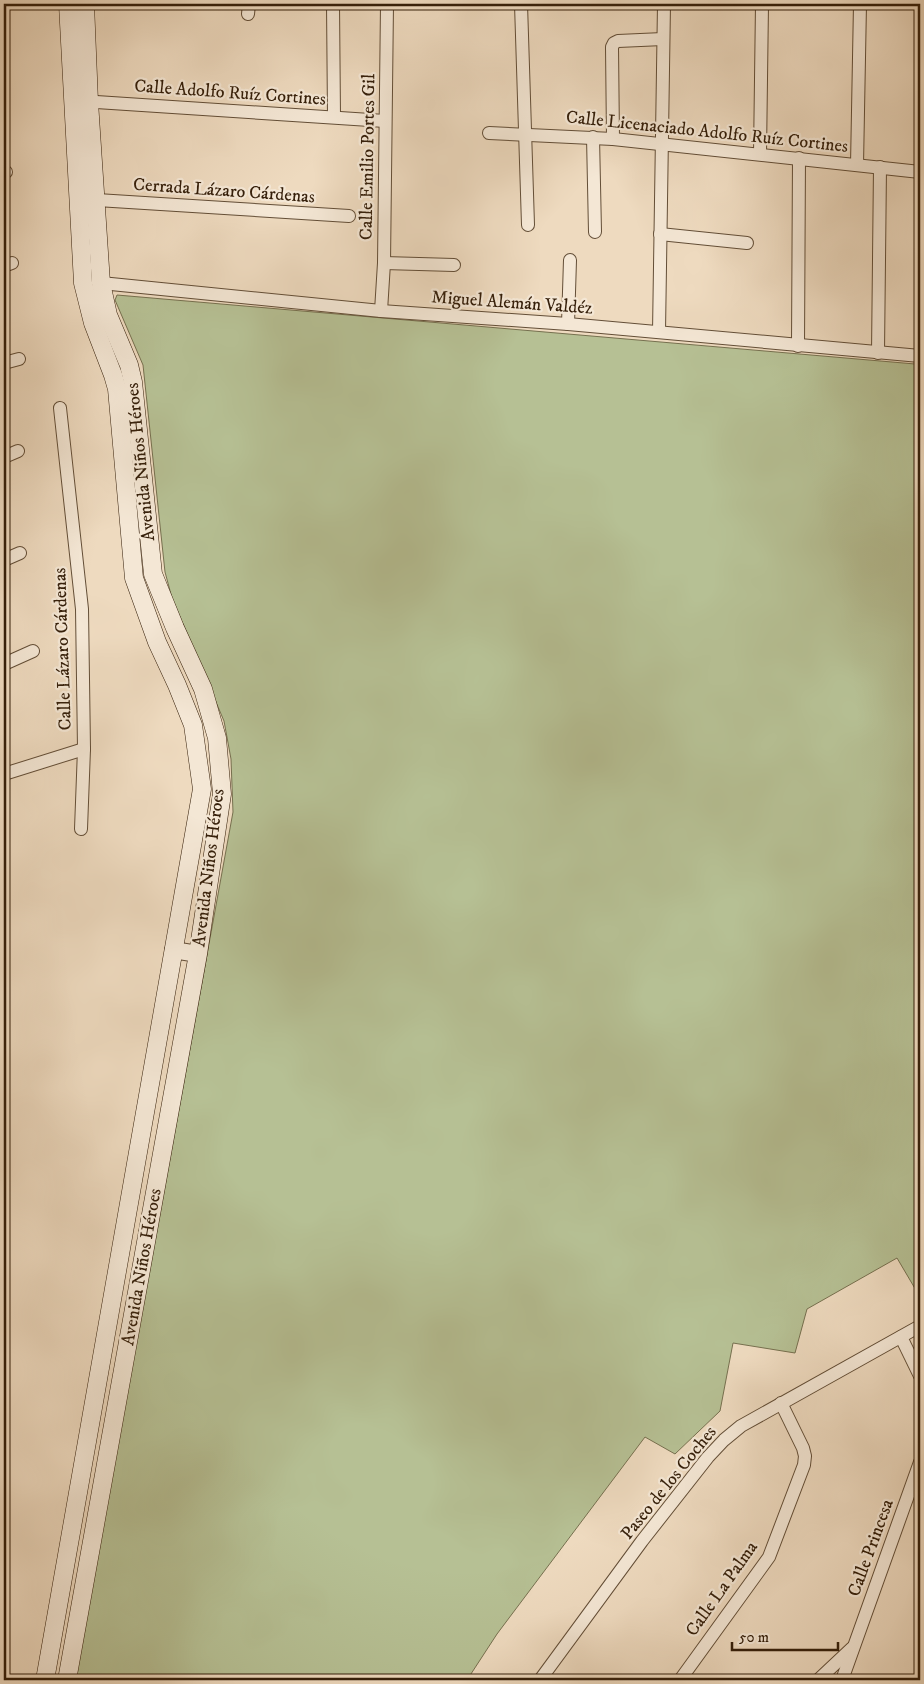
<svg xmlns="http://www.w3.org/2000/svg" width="924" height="1684" font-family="'IM FELL DW Pica',serif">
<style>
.green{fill:#b6c094;stroke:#76704f}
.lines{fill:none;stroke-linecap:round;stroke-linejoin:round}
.minor-casing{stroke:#634e37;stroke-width:14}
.tertiary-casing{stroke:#634e37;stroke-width:18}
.secondary-casing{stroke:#351f0a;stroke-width:19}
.minor{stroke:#f4e7d5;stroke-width:12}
.tertiary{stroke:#f4e7d5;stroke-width:16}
.secondary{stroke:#f4e7d5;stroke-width:18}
.labels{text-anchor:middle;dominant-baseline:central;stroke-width:4.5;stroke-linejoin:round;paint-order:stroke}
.street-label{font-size:18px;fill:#351f0a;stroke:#f4e7d5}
</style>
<rect width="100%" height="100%" fill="#eedabf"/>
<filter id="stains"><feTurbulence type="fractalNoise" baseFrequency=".004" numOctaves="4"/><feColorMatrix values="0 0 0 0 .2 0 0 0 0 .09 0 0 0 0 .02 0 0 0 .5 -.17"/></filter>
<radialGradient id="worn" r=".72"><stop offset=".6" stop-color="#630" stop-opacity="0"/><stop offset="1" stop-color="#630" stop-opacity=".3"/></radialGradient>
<!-- green -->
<polygon class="green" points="117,295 915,364 920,391 920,1297 897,1258 807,1309 795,1353 733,1343 720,1411 675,1454 645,1437 497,1634 467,1680 75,1680 233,812 231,759 224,721 172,598 165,572 143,365 115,300"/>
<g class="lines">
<defs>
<g id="minor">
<polyline points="333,4 334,117"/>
<polyline points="521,4 528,225"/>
<polyline points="248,14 249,4"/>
<polyline points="81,101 385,121"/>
<polyline points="489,133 613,139 920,172"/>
<polyline points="593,137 595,232"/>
<polyline points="613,139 612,47 614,43 618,41 663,39"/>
<polyline points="760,154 762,4"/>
<polyline points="857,165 860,4"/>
<polyline points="4,172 6,172"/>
<polyline points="97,200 349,216"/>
<polyline points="660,234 747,243"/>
<polyline points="384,263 454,265"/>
<polyline points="4,266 12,263"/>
<polyline points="101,283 381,311 568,324 920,356"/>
<polyline points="381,311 384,263 387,4"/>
<polyline points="568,324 570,260"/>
<polyline points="659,332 664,4"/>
<polyline points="798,346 799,158"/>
<polyline points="878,353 880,167"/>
<polyline points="4,363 19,359"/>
<polyline points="60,408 82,609 84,749 81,829"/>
<polyline points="4,457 18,451"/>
<polyline points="4,560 20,553"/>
<polyline points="4,664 33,651"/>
<polyline points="4,774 84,749"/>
<polyline points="901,1337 920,1376"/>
<polyline points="540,1680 642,1541 708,1457 724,1440 741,1426 920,1326"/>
<polyline points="680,1680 769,1557 804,1465 805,1456 803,1448 781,1403"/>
<polyline points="818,1680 852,1648"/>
<polyline points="842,1680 920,1462"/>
</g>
<polyline id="tertiary" points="173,950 198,954"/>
<g id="secondary">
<polyline points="45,1680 202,789 193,725 177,685 157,642 134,578 117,389 113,375 93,323 83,283 68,4"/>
<polyline points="67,1680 198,954 222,794 217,738 203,689 175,628 153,574 133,382 129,365 108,315 101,283 89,102 85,4"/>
</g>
</defs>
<!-- minor casing -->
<use href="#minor" class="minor-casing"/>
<!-- tertiary casing -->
<use href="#tertiary" class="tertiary-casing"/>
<!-- secondary casing -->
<use href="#secondary" class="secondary-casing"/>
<!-- minor -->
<use href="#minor" class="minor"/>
<!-- tertiary -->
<use href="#tertiary" class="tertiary"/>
<!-- secondary -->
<use href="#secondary" class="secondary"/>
</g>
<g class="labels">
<!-- street labels -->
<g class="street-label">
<text transform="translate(230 93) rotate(4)">Calle Adolfo Ruíz Cortines</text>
<text transform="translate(707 132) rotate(6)">Calle Licenaciado Adolfo Ruíz Cortines</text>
<text transform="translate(368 157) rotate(-89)">Calle Emilio Portes Gil</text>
<text transform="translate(224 191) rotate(4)">Cerrada Lázaro Cárdenas</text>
<text transform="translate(512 303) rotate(4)">Miguel Alemán Valdéz</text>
<text transform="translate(141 462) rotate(-96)">Avenida Niños Héroes</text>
<text transform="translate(63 649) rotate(-92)">Calle Lázaro Cárdenas</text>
<text transform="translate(209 868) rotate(-83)">Avenida Niños Héroes</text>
<text transform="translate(142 1267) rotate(-80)">Avenida Niños Héroes</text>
<text transform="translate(669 1483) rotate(-51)">Paseo de los Coches</text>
<text transform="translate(871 1548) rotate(-70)">Calle Princesa</text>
<text transform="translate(722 1589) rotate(-55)">Calle La Palma</text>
</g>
</g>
<!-- margin -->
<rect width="924" height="1684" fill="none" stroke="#eedabf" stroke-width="20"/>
<rect x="5" y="5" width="914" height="1674" fill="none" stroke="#351f0a" stroke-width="2.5"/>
<rect x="10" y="10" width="904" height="1664" fill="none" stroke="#351f0a"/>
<!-- scale -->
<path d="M732 1642v8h106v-8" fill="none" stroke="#351f0a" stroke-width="2.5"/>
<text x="739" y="1642" font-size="15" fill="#351f0a" stroke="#f4e7d5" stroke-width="4" paint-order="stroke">50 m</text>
<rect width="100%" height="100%" filter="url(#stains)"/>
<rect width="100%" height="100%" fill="url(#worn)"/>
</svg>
